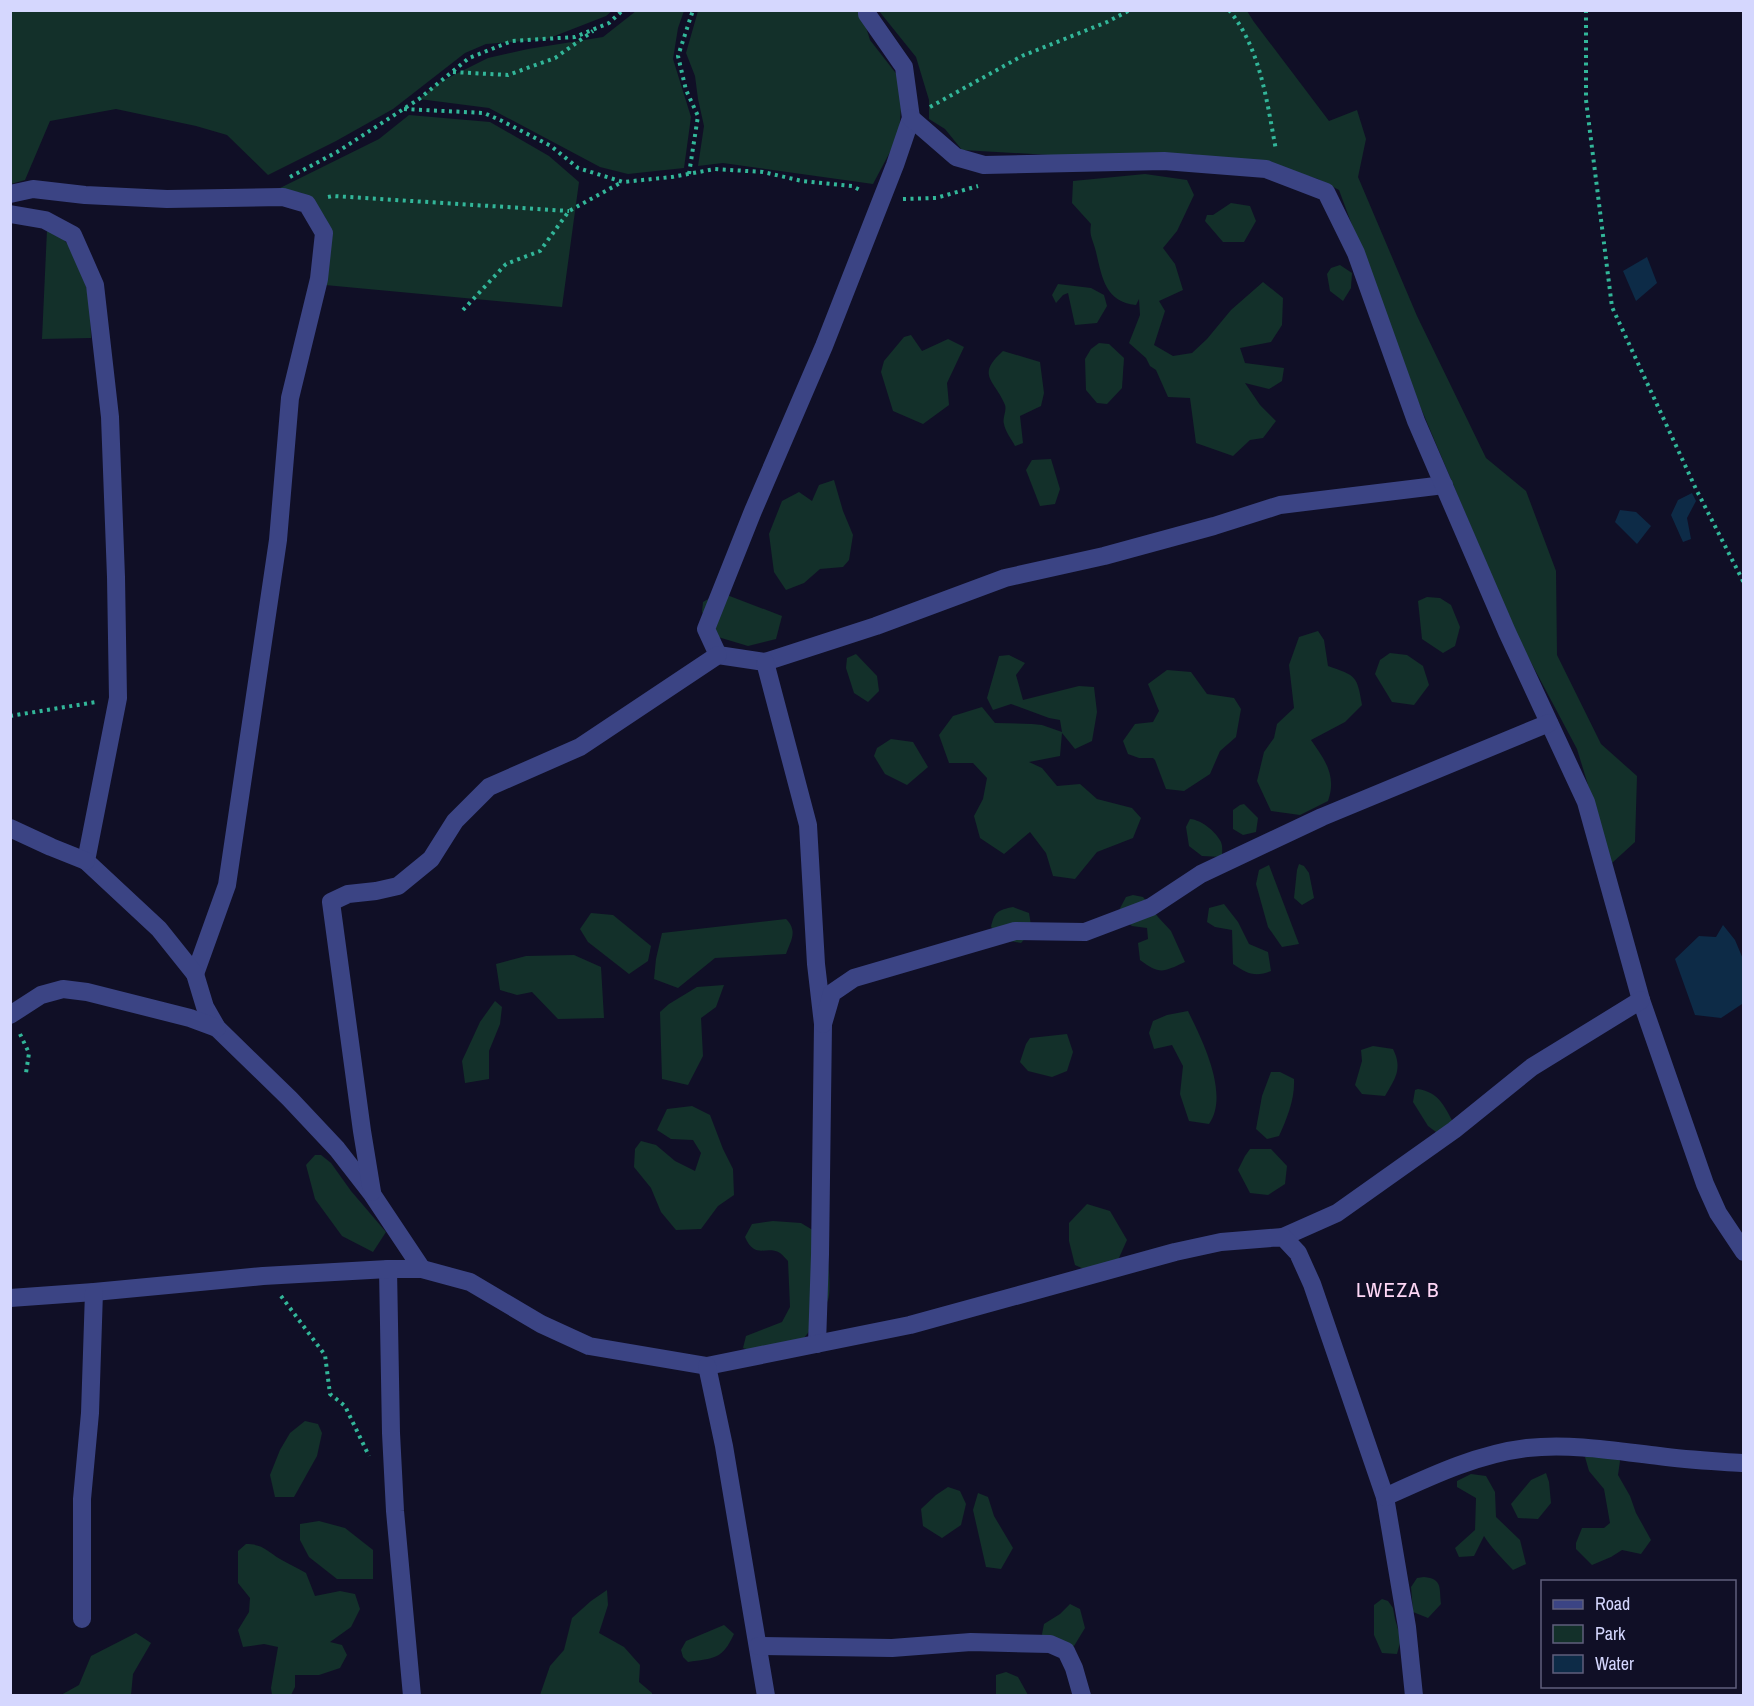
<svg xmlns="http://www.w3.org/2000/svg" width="1754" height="1706" font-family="'Archivo Narrow',sans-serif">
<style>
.green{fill:#13302a}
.water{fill:#0d2b47}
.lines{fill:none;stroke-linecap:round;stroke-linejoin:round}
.path{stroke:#32b699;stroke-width:4;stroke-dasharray:3 4.5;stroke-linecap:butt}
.minor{stroke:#3b4484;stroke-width:18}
.labels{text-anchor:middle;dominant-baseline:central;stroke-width:5;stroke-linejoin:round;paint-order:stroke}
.quarter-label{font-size:21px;letter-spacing:1.5px;fill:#fed7f6;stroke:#100f26}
</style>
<rect width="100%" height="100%" fill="#100f26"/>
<!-- green -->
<g class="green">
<polygon points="11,10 612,10 612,11 606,16 547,39 486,44 465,53 393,109 336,141 268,175 227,135 196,126 116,109 50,121 25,180 11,184"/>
<polygon points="636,11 684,11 678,28 673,59 691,117 684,168 628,174 600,167 489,108 419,99 440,82 488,58 528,49 603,37"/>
<polygon points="698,11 861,11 870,40 898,76 901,107 899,135 873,184 723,163 698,166 704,126 698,99 695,76 686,53"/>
<polygon points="879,11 1247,11 1254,22 1329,121 1357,110 1366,139 1358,177 1417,316 1486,458 1526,491 1556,571 1557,655 1601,744 1637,776 1635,842 1612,863 1577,749 1517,636 1412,387 1339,190 1318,179 1271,165 1191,154 1084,157 962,150 945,129 929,119 929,100 916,57"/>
<polygon points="409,115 490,122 549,156 579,182 562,307 325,285 332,236 325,217 302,193 278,189 379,139"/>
<path d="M 1145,174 L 1187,180 L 1194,195 L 1177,231 L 1163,248 L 1175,264 L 1183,290 L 1159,301 L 1165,311 L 1154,345 L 1173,356 L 1192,353 L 1207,339 L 1231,310 L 1263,282 L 1283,298 L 1282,325 L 1271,342 L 1240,348 L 1245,363 L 1284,368 L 1282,381 L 1269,389 L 1245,383 L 1260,405 L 1276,421 L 1263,438 L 1250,440 L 1233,456 L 1196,443 L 1190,398 L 1168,397 L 1156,370 L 1150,366 L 1146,358 L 1129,343 L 1140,315 L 1139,299 L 1136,305 C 1105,302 1102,277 1096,252 C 1093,239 1089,237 1091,224 L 1072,203 L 1073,181 Z"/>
<polygon points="1231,203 1250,206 1256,221 1244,242 1223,242 1205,221 1207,215 1213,215"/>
<polygon points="47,230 62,238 80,257 90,305 91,338 42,339"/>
<polygon points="1340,265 1352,273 1351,288 1343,301 1330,291 1327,274 1331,268"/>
<polygon points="1058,284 1091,288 1104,295 1107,306 1097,323 1075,325 1068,293 1063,295 1056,303 1052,295"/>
<polygon points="911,335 922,351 948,339 964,347 947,383 949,405 923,424 893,411 881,372 884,361 904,337"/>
<polygon points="1099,343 1109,344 1124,358 1122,388 1107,404 1097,403 1086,390 1085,359 1091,349"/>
<path d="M 1003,351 L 1040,362 L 1044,393 L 1041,406 L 1020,416 L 1023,443 L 1015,446 C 1012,440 1005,431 1004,424 C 1002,418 1007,411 1005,405 C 995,380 975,376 1003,351 Z"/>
<polygon points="1051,459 1060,489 1055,504 1040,506 1026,470 1032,460"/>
<polygon points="834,480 843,511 853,535 849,560 843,567 820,569 804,583 786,590 774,572 769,534 782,501 799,492 812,501 819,485"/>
<polygon points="727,595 782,616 776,639 748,646 718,637 702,612 703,602 710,598"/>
<polygon points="1427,597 1440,598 1451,605 1460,627 1455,646 1443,653 1422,639 1418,601"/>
<path d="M 1318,631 L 1324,640 L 1328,666 C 1356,676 1357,675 1362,705 L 1345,722 L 1311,740 C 1325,760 1337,776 1328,801 L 1300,815 L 1271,811 L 1257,781 L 1264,752 L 1274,738 L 1277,724 L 1294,708 L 1289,665 L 1299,637 Z"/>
<polygon points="1390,653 1407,655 1423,666 1429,685 1414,705 1392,702 1375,674 1380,660"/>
<polygon points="856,654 877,676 879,691 868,702 854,693 846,668 847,658"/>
<polygon points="1009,655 1025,663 1016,675 1023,700 1079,686 1094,687 1097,712 1092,741 1075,749 1062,733 1060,756 1029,762 1042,768 1057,786 1080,784 1097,799 1132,808 1141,818 1133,838 1097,852 1075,879 1053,876 1046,853 1030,832 1004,854 980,838 974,816 983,799 987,778 973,763 949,763 939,735 953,716 982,707 995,723 1032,724 1042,725 1062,732 1060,720 1049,718 1011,704 993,710 987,698 999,656"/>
<polygon points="1167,670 1191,672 1207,694 1234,698 1241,709 1236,737 1220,751 1210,774 1184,791 1166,789 1155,760 1153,758 1139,758 1128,754 1123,741 1135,724 1153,722 1159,711 1148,684"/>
<polygon points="891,739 913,742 928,767 907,785 885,774 874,756 877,748"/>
<polygon points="1244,804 1258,818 1256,832 1243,835 1233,829 1233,810 1240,805"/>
<path d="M 1190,819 C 1202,820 1216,832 1221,842 C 1223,847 1222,852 1222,857 L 1202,856 L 1189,846 L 1186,827 Z"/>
<polygon points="1299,864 1304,866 1309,873 1314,898 1302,905 1294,898 1297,870"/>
<polygon points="1269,865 1299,944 1282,947 1268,927 1256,884 1259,870"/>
<path d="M 1133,895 L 1143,897 L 1158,917 L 1171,931 L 1185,962 C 1163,972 1160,975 1140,960 L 1138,943 L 1148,939 L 1147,928 L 1132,926 L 1117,914 L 1126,897 Z"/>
<path d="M 1224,904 L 1238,922 L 1249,944 L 1268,952 L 1271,971 C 1254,978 1247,973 1233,964 L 1232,930 L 1215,927 L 1207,922 L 1209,908 Z"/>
<path d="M 1013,907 L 1029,913 L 1032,931 L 1021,943 L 1005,940 L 991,927 C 994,912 998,910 1013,907 Z"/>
<polygon points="591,913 613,915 651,946 648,961 629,974 588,942 580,929"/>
<path d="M 786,919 C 798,931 791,940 786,954 L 715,958 L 678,988 L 654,979 L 656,959 L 662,933 Z"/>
<polygon points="574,955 601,967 604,1018 558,1019 532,992 517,995 500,990 496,964 526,956"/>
<polygon points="724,985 716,1007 701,1018 703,1056 688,1085 662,1079 660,1012 669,1004 697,987"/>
<polygon points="495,1001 502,1007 500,1024 489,1051 489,1079 465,1083 462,1061 480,1022"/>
<path d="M 1188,1011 C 1202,1040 1230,1094 1209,1124 L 1189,1121 L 1180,1094 L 1183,1066 L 1172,1045 L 1154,1049 L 1149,1033 L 1153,1021 L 1167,1015 Z"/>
<polygon points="1067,1034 1073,1052 1067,1071 1052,1077 1028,1071 1020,1062 1026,1044 1030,1038"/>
<path d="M 1373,1046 L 1393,1049 C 1403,1069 1395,1079 1385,1096 L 1362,1094 L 1355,1085 L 1362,1061 L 1361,1050 Z"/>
<path d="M 1271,1072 L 1280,1072 L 1294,1079 C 1295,1099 1287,1118 1279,1136 L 1267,1139 L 1256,1129 L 1262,1096 Z"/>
<path d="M 1418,1089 C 1439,1093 1443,1104 1453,1122 L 1440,1135 L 1428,1126 L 1413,1102 L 1415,1090 Z"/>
<polygon points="692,1106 710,1115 723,1149 733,1169 734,1195 718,1206 701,1229 676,1230 661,1212 651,1188 634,1167 635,1149 641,1141 656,1145 675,1161 695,1171 701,1153 693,1140 671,1139 657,1130 667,1109"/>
<polygon points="1250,1149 1271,1149 1287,1166 1285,1184 1268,1195 1250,1193 1238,1170 1245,1156"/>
<polygon points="315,1155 321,1155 331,1163 351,1191 386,1232 373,1252 342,1236 315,1199 306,1165"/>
<polygon points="1087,1204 1110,1211 1127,1240 1118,1260 1086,1270 1075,1265 1069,1241 1069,1223"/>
<path d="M 773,1221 L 801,1223 L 826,1238 C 827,1251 832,1289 828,1300 C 821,1318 802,1341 790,1355 L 773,1358 L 743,1348 L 746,1336 L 782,1322 L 790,1307 L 788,1261 C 785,1258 783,1255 780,1253 C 766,1245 755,1260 745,1237 L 752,1224 Z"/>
<polygon points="305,1421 318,1424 322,1433 317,1456 294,1497 275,1497 270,1475 280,1450 290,1433"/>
<polygon points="1610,1441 1620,1461 1618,1475 1630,1496 1636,1513 1651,1540 1641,1554 1622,1550 1611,1557 1592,1565 1576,1549 1576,1543 1582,1528 1604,1528 1610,1523 1604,1489 1589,1471 1585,1457"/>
<polygon points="1546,1473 1549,1482 1551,1503 1538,1519 1518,1518 1511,1504 1531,1480"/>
<path d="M 1471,1474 L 1486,1476 L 1495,1492 L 1496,1517 L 1520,1540 L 1526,1564 L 1513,1570 C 1503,1559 1492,1549 1484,1536 L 1474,1556 L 1459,1557 L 1455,1548 L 1475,1530 L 1476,1498 L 1457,1487 L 1457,1481 Z"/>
<polygon points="948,1487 960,1491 966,1504 961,1525 942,1538 923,1526 921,1509 936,1495"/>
<polygon points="978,1493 988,1497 994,1516 1013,1548 1001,1569 986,1567 973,1510"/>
<polygon points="319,1521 345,1528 373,1550 373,1579 337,1579 309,1557 300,1540 300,1524"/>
<path d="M 246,1544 C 263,1544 267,1551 280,1559 C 288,1564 298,1568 306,1573 L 315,1596 L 340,1591 L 355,1594 L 360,1609 L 351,1627 L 330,1642 L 342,1645 L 347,1655 L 340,1668 L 319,1675 L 295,1675 L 295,1687 L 291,1695 L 272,1695 L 271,1688 L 278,1647 L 264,1644 L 243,1647 L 238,1630 L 249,1612 L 250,1598 L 238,1583 L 238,1551 Z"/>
<path d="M 1424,1577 C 1443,1579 1439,1588 1441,1604 L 1428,1618 L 1413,1612 L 1411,1587 L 1417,1578 Z"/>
<polygon points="607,1590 608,1605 599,1633 624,1647 640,1665 639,1682 652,1693 652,1695 540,1695 550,1666 564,1650 572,1618 591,1601"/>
<polygon points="1382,1599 1388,1601 1393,1608 1395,1619 1401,1639 1397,1654 1382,1653 1374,1635 1374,1605"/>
<polygon points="1070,1604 1080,1609 1085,1628 1074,1646 1047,1650 1042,1634 1044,1624 1060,1614"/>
<path d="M 724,1625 L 734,1634 C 722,1660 714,1658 688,1662 L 683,1657 L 681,1650 L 686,1641 Z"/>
<polygon points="136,1633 151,1643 133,1674 131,1695 61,1695 79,1685 91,1656"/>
<polygon points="1006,1672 1018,1677 1028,1695 996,1695 996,1675"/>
</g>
<!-- water -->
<g class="water">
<polygon points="1647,257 1657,283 1636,301 1623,271"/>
<polygon points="1692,493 1696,501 1687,518 1691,539 1683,542 1671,515 1678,500"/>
<polygon points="1620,510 1636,512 1651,526 1637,544 1615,522"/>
<polygon points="1723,925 1735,940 1743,959 1742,1004 1721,1018 1695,1015 1675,959 1699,936 1716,937"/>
</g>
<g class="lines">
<!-- path -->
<g class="path">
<path d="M 1229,10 C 1261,49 1267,103 1276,150"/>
<polyline points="1586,10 1586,100 1612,307 1696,489 1744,583"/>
<polyline points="453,72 508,75 555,58 593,31"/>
<polyline points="930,107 1022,56 1107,22 1130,10"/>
<polyline points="404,109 484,113 500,120 551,146 578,168 623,182 672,177 715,169 763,172 802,181 852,186 862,191"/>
<polyline points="689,174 698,116 686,90 678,56 693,10"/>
<polyline points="290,177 337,152 419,99 469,58 512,41 575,37 609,23 623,10"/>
<polyline points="328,197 333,196 569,211"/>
<polyline points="903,199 936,198 978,186"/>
<polyline points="463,310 506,264 540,251 569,211 622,182"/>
<polyline points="10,716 96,702"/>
<polyline points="20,1034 29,1053 26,1073"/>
<polyline points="281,1296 325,1355 330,1394 345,1406 369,1456"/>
</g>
<!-- minor -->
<g class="minor">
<polyline points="867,10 867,14 904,67 911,118 895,165 824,346 753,511 706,629 718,655 765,662 876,626 1005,578 1104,556 1214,526 1280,505 1444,485"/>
<polyline points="911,118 956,157 984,165 1164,161 1266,169 1326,192 1356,253 1416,421 1507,632 1586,802 1641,1000 1705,1184 1718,1213 1744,1252"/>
<polyline points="10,194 33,189 85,195 167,199 283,197 307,204 324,233 319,279 290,398 278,540 227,885 195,974"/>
<polyline points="10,214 45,220 73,235 95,285 110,417 116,577 118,698 86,861 159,929 195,974 205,1007 217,1028 290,1099 337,1149 372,1194 422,1269"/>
<polyline points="765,662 808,825 816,964 823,1024 820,1255 817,1344"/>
<polyline points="10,828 51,847 86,861"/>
<polyline points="10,1015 41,995 63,989 87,992 190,1018 217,1028"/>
<polyline points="823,1024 832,993 854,978 1015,931 1085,932 1151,907 1201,874 1322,817 1549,723"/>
<polyline points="372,1192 362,1131 331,902 348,894 376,891 398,886 431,859 455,821 489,787 580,747 718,655"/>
<polyline points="1283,1237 1337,1213 1454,1130 1532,1067 1641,1000"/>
<polyline points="388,1269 391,1433 395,1511 412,1696"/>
<polyline points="10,1298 94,1292 263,1276 388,1269 422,1269 470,1282 541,1324 589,1346 707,1366 910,1325 1175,1252 1221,1242 1283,1237 1298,1253 1312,1284 1385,1497 1407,1627 1414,1696"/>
<polyline points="707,1366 724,1446 766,1696"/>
<path d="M 1385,1497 C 1431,1476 1477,1454 1527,1448 C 1570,1443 1617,1451 1659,1456 C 1687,1460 1714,1461 1742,1463"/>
<polyline points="82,1619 82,1499 90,1413 94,1292"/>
<polyline points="758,1646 892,1648 971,1642 1050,1644 1066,1651 1074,1668 1082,1696"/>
</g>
</g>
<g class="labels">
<!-- quarter labels -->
<g class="quarter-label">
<text x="1398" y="1289">LWEZA B</text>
</g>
</g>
<!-- border -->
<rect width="1754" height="1706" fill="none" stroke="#d5d7fe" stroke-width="24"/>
<!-- legend -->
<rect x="1541" y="1580" width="195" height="108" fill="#100f26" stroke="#5f5f7c" stroke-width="1.5"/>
<rect x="1553" y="1600" width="30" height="9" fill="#3b4484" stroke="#5f5f7c" stroke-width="1.5"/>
<text x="1595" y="1610" font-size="18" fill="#d5d7fe">Road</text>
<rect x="1553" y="1625" width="30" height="18" fill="#13302a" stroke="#5f5f7c" stroke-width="1.5"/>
<text x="1595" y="1640" font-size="18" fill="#d5d7fe">Park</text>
<rect x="1553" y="1655" width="30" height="18" fill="#0d2b47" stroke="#5f5f7c" stroke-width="1.5"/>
<text x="1595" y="1670" font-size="18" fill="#d5d7fe">Water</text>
</svg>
